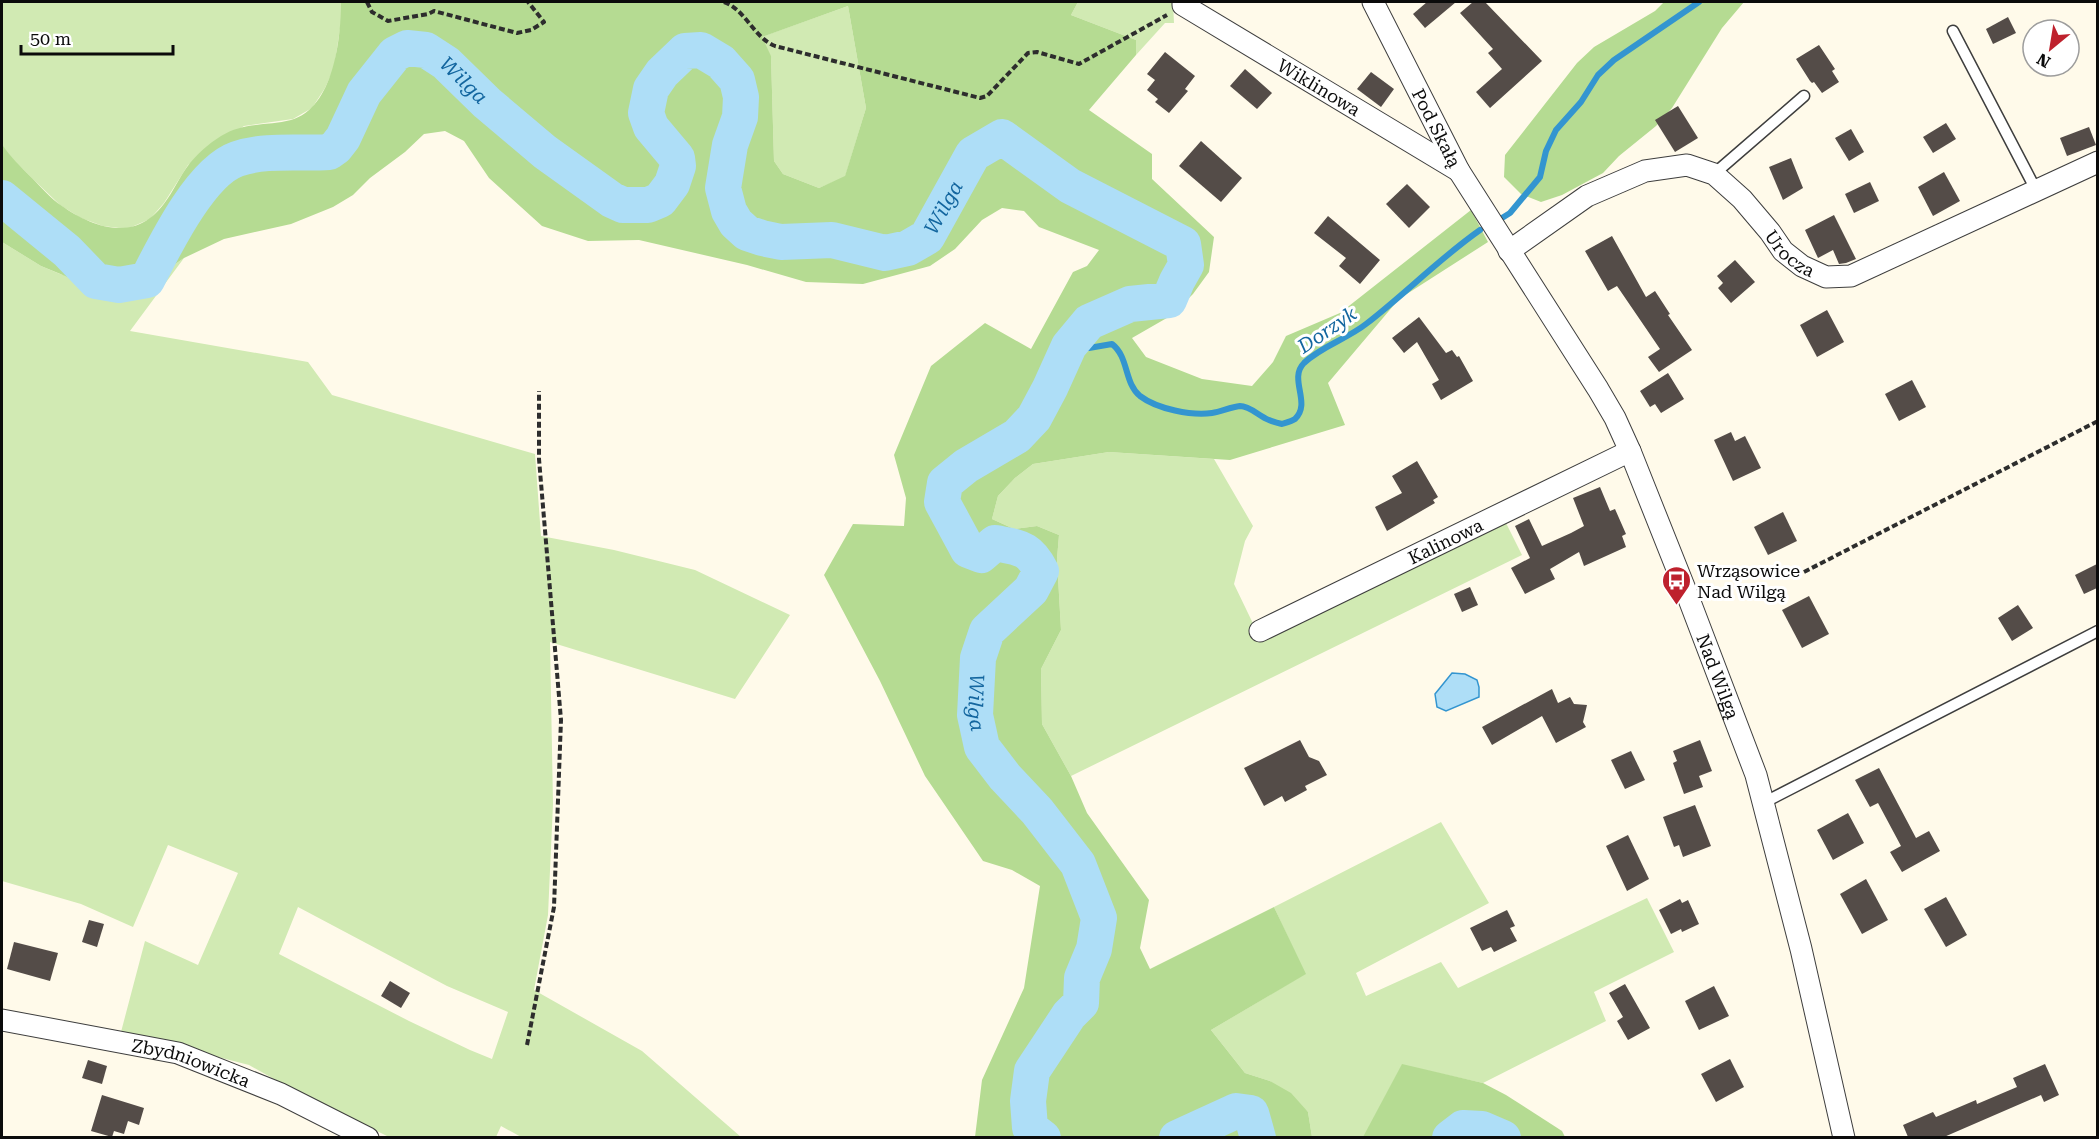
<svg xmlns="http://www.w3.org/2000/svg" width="2099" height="1139" font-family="'Roboto Serif',serif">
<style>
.green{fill:#d1eab3;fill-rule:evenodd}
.forest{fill:#b5db92;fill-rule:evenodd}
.water{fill:#aedef7;stroke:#3395d0;stroke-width:1.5}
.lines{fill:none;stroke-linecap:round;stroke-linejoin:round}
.stream{stroke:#3395d0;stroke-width:6}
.river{stroke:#aedef7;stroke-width:36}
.building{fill:#544c48}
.service-casing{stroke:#3e3e3e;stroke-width:13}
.minor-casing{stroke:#3e3e3e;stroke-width:23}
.path{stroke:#2d2d2d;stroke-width:4;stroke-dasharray:6 3;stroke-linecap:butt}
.service{stroke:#fff;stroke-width:10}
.minor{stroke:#fff;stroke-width:21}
.labels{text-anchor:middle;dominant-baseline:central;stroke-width:6;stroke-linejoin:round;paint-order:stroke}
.street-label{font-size:18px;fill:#0b0b0b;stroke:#fff}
.poi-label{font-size:18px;fill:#0b0b0b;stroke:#fff;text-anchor:start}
.water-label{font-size:20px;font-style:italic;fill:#13669f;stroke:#fff}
</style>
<rect width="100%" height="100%" fill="#fffaea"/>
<!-- green -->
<g class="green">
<polygon points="2,2 341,2 341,22 334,68 325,88 312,108 293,119 244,126 188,165 164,203 150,219 127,229 103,226 81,218 60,205 9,156 2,144"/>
<polygon points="1078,2 1173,2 1174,23 1165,23 1136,55 1136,40 1071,15"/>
<polygon points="848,6 866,108 845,177 819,188 783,174 774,161 771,57 761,37"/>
<path d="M 2,242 L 41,266 L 60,274 L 127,292 L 148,283 L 184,258 L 130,331 L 308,362 L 332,395 L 535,454 L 541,536 L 614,550 L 695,570 L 790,615 L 735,699 L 550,642 L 553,804 L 548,915 L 534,990 L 642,1051 L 741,1137 L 523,1138 L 501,1126 L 496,1137 L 389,1137 L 288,1087 L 249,1065 L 121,1032 L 145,941 L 198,965 L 238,873 L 168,845 L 133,927 L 81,904 L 2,881 ZM 298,907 L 447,986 L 508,1012 L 492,1059 L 470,1050 L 409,1021 L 279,954 Z"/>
<polygon points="1109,452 1214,459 1253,526 1245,541 1234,584 1259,636 1503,517 1522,555 1071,776 1042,724 1041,669 1061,630 1057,559 1059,535 1037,526 1014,529 992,519 998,496 1015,478 1033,464"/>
<polygon points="1441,822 1489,903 1356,973 1366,996 1441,962 1458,988 1647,898 1674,952 1594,992 1606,1021 1483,1083 1402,1065 1364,1137 1312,1137 1308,1112 1270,1081 1245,1073 1211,1030 1305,974 1274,907"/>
</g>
<!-- forest -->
<g class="forest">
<path d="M 341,2 L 1078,2 L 1071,15 L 1136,40 L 1136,55 L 1089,110 L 1152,154 L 1152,179 L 1214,237 L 1209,272 L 1193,294 L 1172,315 L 1132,338 L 1146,357 L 1202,379 L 1252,386 L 1273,362 L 1286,336 L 1340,313 L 1471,210 L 1488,242 L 1399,299 L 1328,383 L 1345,425 L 1230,460 L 1109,452 L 1033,464 L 1015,478 L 998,496 L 992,519 L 1014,529 L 1037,526 L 1059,535 L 1057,559 L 1061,630 L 1041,669 L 1042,724 L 1071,776 L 1087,813 L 1149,900 L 1140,948 L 1150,969 L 1274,907 L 1306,974 L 1211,1030 L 1245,1073 L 1270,1081 L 1291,1093 L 1308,1112 L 1312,1137 L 975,1137 L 982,1080 L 1024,988 L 1040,886 L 1012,870 L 983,861 L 925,776 L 880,681 L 824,575 L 853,524 L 904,526 L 906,498 L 894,455 L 931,366 L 985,323 L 1031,349 L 1073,272 L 1087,266 L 1099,250 L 1039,227 L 1024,211 L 1002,208 L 982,220 L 955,249 L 930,266 L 863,284 L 806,282 L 747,265 L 639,240 L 588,241 L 542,226 L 489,178 L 464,141 L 445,131 L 424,134 L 405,152 L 370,178 L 353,195 L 333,207 L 291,224 L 224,239 L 184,258 L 148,283 L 127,292 L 104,292 L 41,266 L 2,242 L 2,144 C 10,157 21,167 32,178 C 41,187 51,199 62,206 C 86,223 123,239 150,218 C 167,206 175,184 187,167 C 196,155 208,144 221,136 C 243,122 267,126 291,120 C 334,108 341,38 341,2 ZM 848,6 L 866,108 L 845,176 L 819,188 L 783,174 L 774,161 L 771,56 L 762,37 Z"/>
<polygon points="1664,2 1744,2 1722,28 1672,108 1656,126 1619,156 1603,173 1562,195 1541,202 1521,194 1504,177 1505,155 1577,63 1594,47 1655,11"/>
<polygon points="1402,1064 1483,1083 1506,1095 1562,1131 1565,1137 1363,1137"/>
</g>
<!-- water -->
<polygon class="water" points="1452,673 1465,674 1477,680 1479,687 1479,697 1446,711 1437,707 1435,694"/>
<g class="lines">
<!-- stream -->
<g class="stream">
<polyline points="1502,218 1510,213 1540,177 1546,151 1556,130 1581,102 1598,75 1614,60 1699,2"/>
<path d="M 1069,346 L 1089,348 L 1112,344 C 1129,357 1124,383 1140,396 C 1157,409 1192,416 1212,413 C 1221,412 1230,407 1240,406 C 1250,406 1259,416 1269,420 C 1273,422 1278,423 1282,424 C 1285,423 1292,421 1295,419 C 1312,403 1288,379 1304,363 C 1322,346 1347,339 1366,324 C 1405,294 1440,258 1480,230"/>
</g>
<!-- river -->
<g class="river">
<path id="s1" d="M 2,198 L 67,251 L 96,281 L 119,285 L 147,280 C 164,247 200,172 237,159 C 266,149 299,154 329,152 L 336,147 L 343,138 L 364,93 L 395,54 L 407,48 L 426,50 L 446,63 L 487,103 L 545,152 L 612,200 L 623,205 L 648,205 L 660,200 L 672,184 L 678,166 L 677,158 L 651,127 L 646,113 L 651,89 L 662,73 L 685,51 L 701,50 L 721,62 L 737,80 L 741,97 L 740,117 L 730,145 L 723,188 L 729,211 L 736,223 L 747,233 L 762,238 L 781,242 L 832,240 L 885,253 L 908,248 L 927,237 L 973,154 L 1002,137 L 1070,186 L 1183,244 L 1186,265 L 1177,281 L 1169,300 L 1130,304 L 1089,322 L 1069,346 L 1050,388 L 1034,418 L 1017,436 L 966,466 L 945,483 L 942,502 L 968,550 L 981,555 L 995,543 C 1020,548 1029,547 1041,571 L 1031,590 L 987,631 L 978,658 L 975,715 L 982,747 L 1005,777 L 1037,811 L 1078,864 L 1099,918 L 1094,949 L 1082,978 L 1081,1003 L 1069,1015 L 1032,1071 L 1028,1101 L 1030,1128 L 1043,1138"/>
<polyline points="1177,1138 1236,1111 1251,1113 1258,1138"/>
<polyline points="1450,1138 1463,1128 1482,1129 1503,1138"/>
</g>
</g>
<!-- building -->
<g class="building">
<polygon points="1427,2 1456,2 1425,28 1413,14"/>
<polygon points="1473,2 1485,2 1542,61 1490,108 1476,92 1502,69 1488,53 1493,49 1460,13"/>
<polygon points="2008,17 2016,33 1993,44 1986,29"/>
<polygon points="1819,45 1835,69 1832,71 1839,82 1822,93 1814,82 1812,83 1810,81 1796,59"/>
<polygon points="1165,52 1195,76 1185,89 1188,91 1169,113 1155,102 1158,99 1147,90 1155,80 1147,74"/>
<polygon points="1245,69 1272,93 1257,109 1230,86"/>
<polygon points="1371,72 1394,89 1381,107 1357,89"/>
<polygon points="1678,106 1698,138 1675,152 1655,120"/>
<polygon points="1946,123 1956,139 1933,153 1923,137"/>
<polygon points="2089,127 2096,145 2067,156 2060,138"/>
<polygon points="1851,129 1864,152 1849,161 1835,138"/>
<polygon points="1201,141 1242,178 1221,202 1179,166"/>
<polygon points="1791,158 1803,188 1783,200 1769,167"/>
<polygon points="1944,172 1960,201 1933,216 1918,187"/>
<polygon points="1870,182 1879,201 1854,213 1845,194"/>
<polygon points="1407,184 1430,207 1409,228 1386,204"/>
<polygon points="1834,215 1856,259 1846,263 1839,264 1833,250 1818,258 1805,230"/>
<polygon points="1328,216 1380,260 1360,284 1339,266 1346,258 1314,233"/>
<polygon points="1612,236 1646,297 1655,291 1670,314 1668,315 1692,350 1659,372 1648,357 1660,349 1617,286 1608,291 1585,251"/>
<polygon points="1735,260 1755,282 1731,303 1718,288 1723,283 1717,276"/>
<polygon points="1827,310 1844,342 1817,357 1800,325"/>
<polygon points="1419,317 1446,353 1452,350 1457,357 1459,356 1473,381 1441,400 1432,384 1439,380 1417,342 1404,353 1392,338"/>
<polygon points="1668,373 1684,399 1661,413 1655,404 1650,407 1640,391"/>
<polygon points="1912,380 1926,407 1899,421 1885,394"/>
<polygon points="1731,432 1735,441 1745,436 1761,468 1733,481 1714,440"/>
<polygon points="1417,461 1438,497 1433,500 1435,503 1387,531 1375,507 1402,493 1392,476"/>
<polygon points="1600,487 1610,511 1615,509 1626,534 1622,536 1626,547 1584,566 1579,552 1550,569 1555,579 1525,594 1511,568 1530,558 1515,526 1529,519 1542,546 1571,533 1584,526 1573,498"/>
<polygon points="1783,512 1797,541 1768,555 1754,527"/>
<polygon points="2097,564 2097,588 2084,594 2075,575"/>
<polygon points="1470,587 1478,605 1462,612 1454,594"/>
<polygon points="1809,596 1829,634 1802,648 1782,610"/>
<polygon points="2018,605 2033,628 2012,641 1998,618"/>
<polygon points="1552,689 1558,703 1570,697 1574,704 1587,705 1583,722 1586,727 1556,743 1542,716 1492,745 1482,727"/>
<polygon points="1300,740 1309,757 1319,761 1327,775 1305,786 1307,790 1285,802 1282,796 1264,806 1244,768"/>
<polygon points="1700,740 1712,771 1699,776 1703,787 1684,794 1673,763 1677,761 1673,751"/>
<polygon points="1631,751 1645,780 1625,789 1611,760"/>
<polygon points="1879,768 1916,838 1929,831 1940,851 1902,872 1890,852 1901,846 1878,803 1870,807 1855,780"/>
<polygon points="1695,805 1711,846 1683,857 1679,845 1674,847 1663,817"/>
<polygon points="1848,813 1864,843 1833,860 1817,830"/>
<polygon points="1628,835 1649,879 1627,891 1606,846"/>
<polygon points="1866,879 1888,920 1862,934 1840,894"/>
<polygon points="1946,897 1967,935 1946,947 1924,909"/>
<polygon points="1680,899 1682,903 1688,900 1699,924 1682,932 1681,929 1671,934 1659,910"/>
<polygon points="1507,910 1515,926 1510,928 1517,941 1494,952 1491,947 1482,951 1470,928"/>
<polygon points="89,920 104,924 97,947 82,942"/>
<polygon points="14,942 58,953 50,981 7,969"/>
<polygon points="390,981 410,993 401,1008 381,996"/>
<polygon points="1625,984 1650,1028 1628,1040 1617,1021 1623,1017 1609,993"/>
<polygon points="1714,986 1729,1016 1699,1030 1685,1001"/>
<polygon points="1730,1059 1744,1087 1716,1102 1701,1074"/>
<polygon points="88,1060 107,1066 102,1084 82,1078"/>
<polygon points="2045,1064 2059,1095 2044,1102 2041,1095 1944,1137 1908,1137 1903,1125 1933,1112 1936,1117 1976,1100 1977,1104 2017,1087 2013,1078"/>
<polygon points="102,1095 144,1108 139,1125 128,1121 124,1134 114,1131 112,1137 91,1131"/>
</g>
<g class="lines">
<defs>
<g id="service">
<polyline points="1953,31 2036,190"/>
<polyline points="1714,174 1804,96"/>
<polyline points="1763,803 2098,631"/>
</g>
<g id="minor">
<path id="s2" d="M 1183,2 L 1183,5 L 1459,171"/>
<path id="s3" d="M 1373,2 L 1459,171 L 1598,389 L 1615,418 L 1630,451 L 1687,594 L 1756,775 L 1801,949 L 1844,1138"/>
<path id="s4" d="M 1509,251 L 1587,196 L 1645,171 L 1687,165 L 1714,174 L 1742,199 L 1770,232 L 1783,251 L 1802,266 L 1826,277 L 1851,276 L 2098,162"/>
<path id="s5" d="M 1260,631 L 1630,451"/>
<path id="s6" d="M 2,1020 L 178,1053 L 281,1094 L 368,1138"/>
</g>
</defs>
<!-- service casing -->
<use href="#service" class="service-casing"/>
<!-- minor casing -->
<use href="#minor" class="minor-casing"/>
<!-- path -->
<g class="path">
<polyline points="367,2 372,12 388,21 428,14 434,11 517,33 531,30 544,22 528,2"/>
<path d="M 724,2 C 746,10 753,37 775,46 L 980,98 L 987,96 L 1028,53 L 1037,52 L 1079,64 L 1167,15"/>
<polyline points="1804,572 2098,421"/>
<polyline points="527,1045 554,907 561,720 539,459 539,391"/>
</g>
<!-- service -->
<use href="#service" class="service"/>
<!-- minor -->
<use href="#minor" class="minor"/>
</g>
<!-- icons -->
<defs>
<symbol id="bus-pin" viewBox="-11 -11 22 30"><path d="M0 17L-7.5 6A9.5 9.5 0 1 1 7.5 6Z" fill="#be212d" stroke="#fff"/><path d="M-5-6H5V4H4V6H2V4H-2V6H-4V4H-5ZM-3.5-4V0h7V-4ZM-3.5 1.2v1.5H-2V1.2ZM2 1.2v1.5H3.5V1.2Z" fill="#fff"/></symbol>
</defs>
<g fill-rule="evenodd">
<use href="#bus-pin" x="1660" y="564" width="33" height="45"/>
</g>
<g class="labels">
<!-- street labels -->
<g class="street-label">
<text stroke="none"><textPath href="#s2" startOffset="162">Wiklinowa</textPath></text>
<text stroke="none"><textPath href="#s3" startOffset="141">Pod Skałą</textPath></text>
<text stroke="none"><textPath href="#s4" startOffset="340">Urocza</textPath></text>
<text stroke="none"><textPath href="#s5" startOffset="206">Kalinowa</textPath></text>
<text stroke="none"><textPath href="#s3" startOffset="760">Nad Wilgą</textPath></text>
<text stroke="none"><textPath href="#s6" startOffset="194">Zbydniowicka</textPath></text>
</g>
<!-- poi labels -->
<g class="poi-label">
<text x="1697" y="570">Wrząsowice<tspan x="1697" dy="21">Nad Wilgą</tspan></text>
</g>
<!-- water labels -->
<g class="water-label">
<text stroke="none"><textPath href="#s1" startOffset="624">Wilga</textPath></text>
<text stroke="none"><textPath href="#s1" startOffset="1490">Wilga</textPath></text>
<text transform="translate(1327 330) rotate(-34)">Dorzyk</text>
<text stroke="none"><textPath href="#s1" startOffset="2480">Wilga</textPath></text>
</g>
</g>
<!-- border -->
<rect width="2099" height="1139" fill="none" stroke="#0b0b0b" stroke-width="6"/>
<!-- north arrow -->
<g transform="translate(2051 48) rotate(210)"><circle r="28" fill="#ffffff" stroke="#9d9d9d" stroke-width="1.5"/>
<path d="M0-4.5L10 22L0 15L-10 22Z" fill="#be212d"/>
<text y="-9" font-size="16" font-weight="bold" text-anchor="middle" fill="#0b0b0b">N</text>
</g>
<!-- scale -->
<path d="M21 45v9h152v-9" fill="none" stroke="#0b0b0b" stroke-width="3"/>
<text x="30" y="45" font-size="18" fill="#0b0b0b" stroke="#ffffff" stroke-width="4.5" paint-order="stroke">50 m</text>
</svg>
